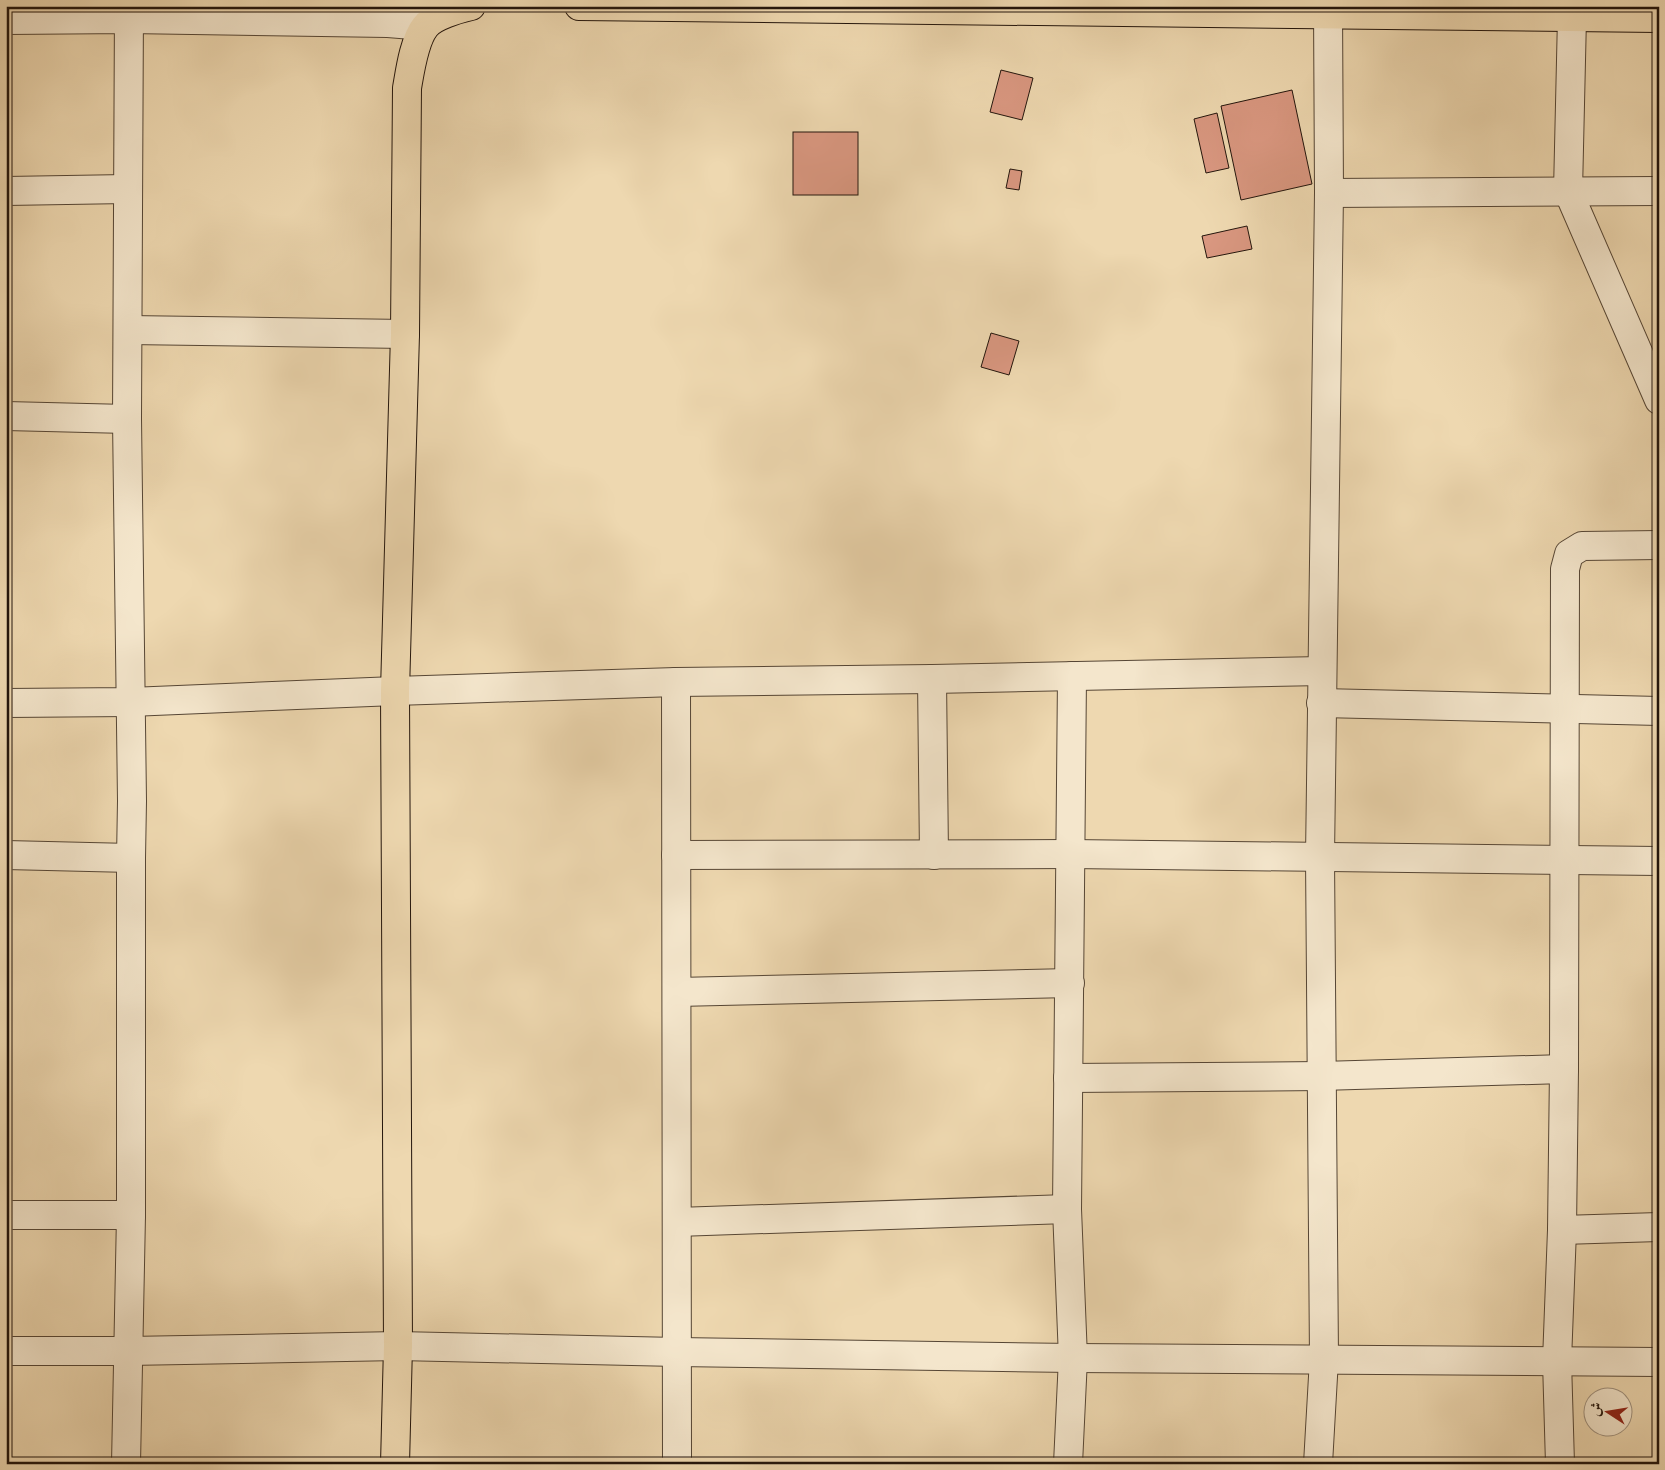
<svg xmlns="http://www.w3.org/2000/svg" width="1665" height="1470" font-family="'Sorts Mill Goudy',Amiri,serif">
<style>
.building{fill:#d99780;stroke:#23150c}
.lines{fill:none;stroke-linecap:round;stroke-linejoin:round}
.minor-casing{stroke:#564635;stroke-width:30}
.major-casing{stroke:#23150c;stroke-width:30}
.minor{stroke:#f4e6cc;stroke-width:28}
.major{stroke:#eed8b0;stroke-width:28}
</style>
<rect width="100%" height="100%" fill="#eed8b0"/>
<filter id="stains"><feTurbulence type="fractalNoise" baseFrequency=".004" numOctaves="4"/><feColorMatrix values="0 0 0 0 .2 0 0 0 0 .09 0 0 0 0 .02 0 0 0 .5 -.17"/></filter>
<radialGradient id="worn" r=".72"><stop offset=".6" stop-color="#630" stop-opacity="0"/><stop offset="1" stop-color="#630" stop-opacity=".3"/></radialGradient>
<!-- building -->
<g class="building">
<polygon points="1001,70 1033,78 1022,120 990,112"/>
<polygon points="1292,90 1312,184 1241,200 1221,106"/>
<polygon points="1217,113 1229,168 1206,173 1194,119"/>
<rect x="793" y="132" width="65" height="63"/>
<polygon points="1010,169 1022,171 1019,190 1006,188"/>
<polygon points="1247,226 1252,249 1207,258 1202,236"/>
<polygon points="991,333 1019,341 1009,375 981,367"/>
</g>
<g class="lines">
<defs>
<g id="minor">
<polyline points="1576,6 1572,17 1568,191 1659,400"/>
<polyline points="6,20 129,19 388,23 425,26"/>
<polyline points="6,191 127,189"/>
<polyline points="1329,193 1659,191"/>
<polyline points="128,330 405,334"/>
<polyline points="6,416 127,419"/>
<polyline points="932,679 934,855"/>
<polyline points="676,682 677,1464"/>
<polyline points="6,703 130,702 395,691 676,682 932,679 1322,671"/>
<polyline points="1321,703 1659,711"/>
<polyline points="6,855 131,858"/>
<polyline points="676,855 1071,854 1659,861"/>
<polyline points="677,992 1070,983"/>
<polyline points="1068,1078 1321,1076 1564,1069"/>
<polyline points="6,1215 131,1215"/>
<polyline points="677,1222 1067,1209"/>
<polyline points="1562,1230 1659,1227"/>
<polyline points="6,1351 128,1351 398,1346 677,1352 1073,1358 1659,1362"/>
<polyline points="126,1464 131,1215 131,858 132,801 127,419 129,6"/>
<polyline points="1068,1464 1073,1358 1067,1209 1072,676"/>
<polyline points="1318,1464 1324,1359 1320,857 1329,193 1328,6"/>
<polyline points="1560,1464 1557,1361 1562,1230 1564,1069 1565,569 1569,554 1582,546 1659,545"/>
</g>
<g id="major">
<polyline points="579,6 1659,18"/>
<path d="M 395,1464 L 398,1346 L 395,691 L 405,334 L 407,88 C 410,71 414,41 425,27 C 433,16 458,9 471,6"/>
</g>
</defs>
<!-- minor casing -->
<use href="#minor" class="minor-casing"/>
<!-- major casing -->
<use href="#major" class="major-casing"/>
<!-- minor -->
<use href="#minor" class="minor"/>
<!-- major -->
<use href="#major" class="major"/>
</g>
<!-- margin -->
<rect width="1665" height="1470" fill="none" stroke="#eed8b0" stroke-width="25"/>
<rect x="8" y="8" width="1650" height="1455" fill="none" stroke="#23150c" stroke-width="2.5"/>
<rect x="12" y="12" width="1640" height="1445" fill="none" stroke="#23150c"/>
<!-- north arrow -->
<g transform="translate(1608 1412) rotate(282)"><circle r="24" fill="#f4e6cc" stroke="#a0927f"/>
<path d="M0-4L9 19L0 12L-9 19Z" fill="#8f2418"/>
<text y="-8" font-size="14" font-weight="bold" text-anchor="middle" fill="#23150c">ش</text>
</g>
<rect width="100%" height="100%" filter="url(#stains)"/>
<rect width="100%" height="100%" fill="url(#worn)"/>
</svg>
